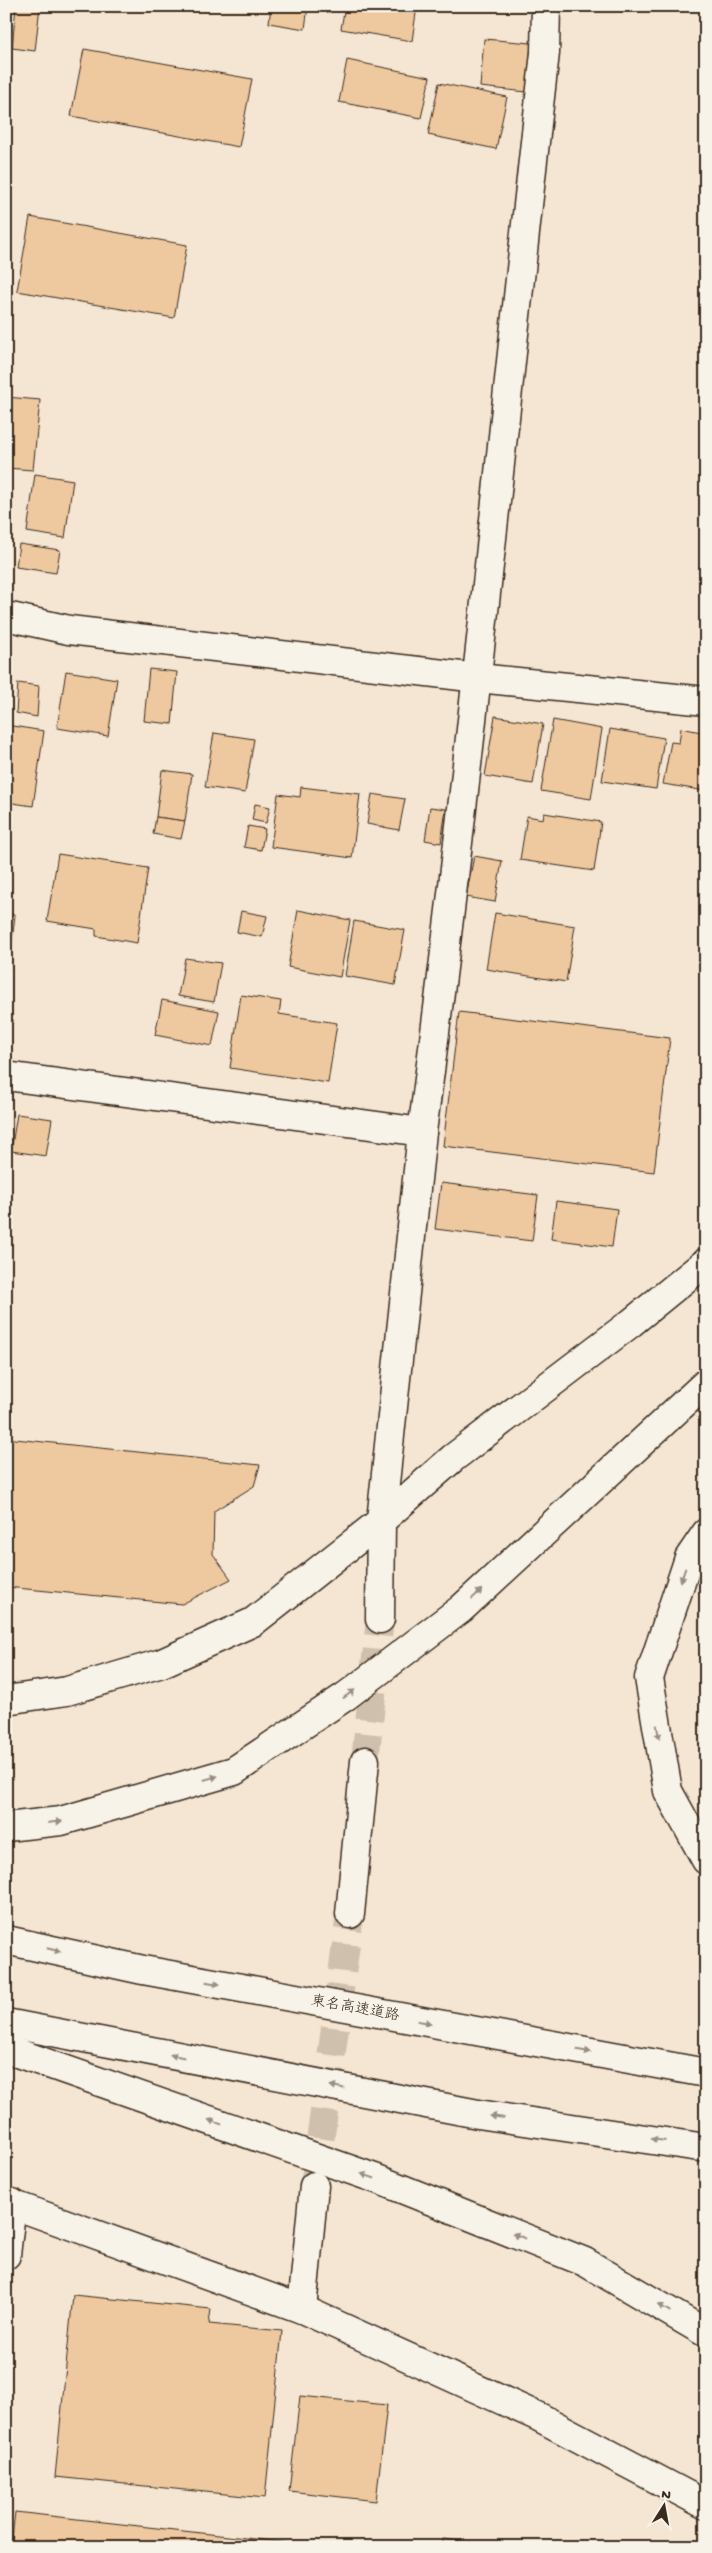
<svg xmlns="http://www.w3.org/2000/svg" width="712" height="2553" font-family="'Gochi Hand','Klee One',sans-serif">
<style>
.building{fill:#eec99f;stroke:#3b2a1e}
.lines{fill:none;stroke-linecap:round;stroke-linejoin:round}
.minor-tunnel{stroke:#cfc0ae;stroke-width:28;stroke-dasharray:28 14;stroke-linecap:butt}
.minor-casing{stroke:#3b2a1e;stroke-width:31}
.motorway-casing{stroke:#3b2a1e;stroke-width:31}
.minor{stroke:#f7f3e8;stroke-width:28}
.motorway{stroke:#f7f3e8;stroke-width:28}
.oneway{fill:#998e83}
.labels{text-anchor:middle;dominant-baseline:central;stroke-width:5;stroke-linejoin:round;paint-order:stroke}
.street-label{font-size:15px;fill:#3b2a1e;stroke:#f7f3e8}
</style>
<rect width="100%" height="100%" fill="#f4e6d2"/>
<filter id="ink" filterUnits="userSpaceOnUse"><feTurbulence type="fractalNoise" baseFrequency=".02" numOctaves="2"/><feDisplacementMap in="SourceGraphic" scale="10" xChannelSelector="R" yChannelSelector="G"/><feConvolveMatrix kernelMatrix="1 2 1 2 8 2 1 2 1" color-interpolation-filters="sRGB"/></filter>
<g filter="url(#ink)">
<!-- building -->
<g class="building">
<polygon points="16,6 40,6 35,51 12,48"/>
<polygon points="271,6 308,6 305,29 269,23"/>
<polygon points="345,6 417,6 412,41 341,29"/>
<polygon points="484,39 531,43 527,92 480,87"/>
<polygon points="84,49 252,79 239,147 71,116"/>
<polygon points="347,60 430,77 421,118 339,102"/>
<polygon points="439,83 507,97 496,149 428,135"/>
<polygon points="30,217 187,245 174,318 17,291"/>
<polygon points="6,397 40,400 33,470 6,468"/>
<polygon points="35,474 73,480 65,538 27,532"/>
<polygon points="19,544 60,550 56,573 16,567"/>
<polygon points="149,669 177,672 172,724 144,721"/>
<polygon points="66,671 117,679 108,736 57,728"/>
<polygon points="18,683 39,686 37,717 16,713"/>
<polygon points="495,716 543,724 533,784 485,776"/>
<polygon points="553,720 602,729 591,799 541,791"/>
<polygon points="6,725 44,731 33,806 6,802"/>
<polygon points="681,728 706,733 706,791 663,784 671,742 679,743"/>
<polygon points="610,729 664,738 656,789 602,781"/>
<polygon points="214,733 254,739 245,793 205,787"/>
<polygon points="162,770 192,774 185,821 156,817"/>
<polygon points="301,787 360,794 352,858 271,847 278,794 300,797"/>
<polygon points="372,794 405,799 399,830 367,824"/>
<polygon points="255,804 270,807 266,823 252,820"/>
<polygon points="430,807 446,809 441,843 425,840"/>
<polygon points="544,813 601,822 594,871 520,860 527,816 543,819"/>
<polygon points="156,817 185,821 181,839 153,834"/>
<polygon points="248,826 265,829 261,850 244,847"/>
<polygon points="58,854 148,868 137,943 96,936 96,929 47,921"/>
<polygon points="474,856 502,861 495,902 466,897"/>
<polygon points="298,910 350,920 340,977 288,967"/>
<polygon points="241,911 267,916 262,937 237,932"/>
<polygon points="495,913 575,926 566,982 486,969"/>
<polygon points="6,914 15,915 8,978 6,978"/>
<polygon points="354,921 405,930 395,985 345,976"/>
<polygon points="185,958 221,963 214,1002 178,996"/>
<polygon points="241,995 281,1001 279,1014 337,1023 328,1083 230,1068"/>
<polygon points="162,1000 219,1011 212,1046 155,1035"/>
<polygon points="459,1012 670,1038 654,1172 443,1146"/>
<polygon points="17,1114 52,1119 46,1156 11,1151"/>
<polygon points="441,1183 538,1195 532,1241 435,1229"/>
<polygon points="556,1201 617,1209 612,1247 551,1239"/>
<polygon points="6,1438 260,1465 254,1486 214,1511 213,1554 231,1579 182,1604 6,1587"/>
<polygon points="73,2295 211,2309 209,2324 282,2331 265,2498 55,2477"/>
<polygon points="300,2396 387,2405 376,2501 289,2491"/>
<polygon points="15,2512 325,2547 11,2547"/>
<polygon points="443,2539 510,2547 442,2547"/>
</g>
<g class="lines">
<!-- minor-tunnel -->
<g class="minor-tunnel">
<polyline points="365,1761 380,1619"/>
<polyline points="315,2180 350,1914"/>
</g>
<defs>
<g id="minor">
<polyline points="6,616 69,630 478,678 706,701"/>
<polyline points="6,1076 422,1132 381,1521 380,1619"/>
<path d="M 422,1132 C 470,773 504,412 545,53 L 546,6"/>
<polyline points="6,1700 67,1691 162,1663 253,1622 381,1521 453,1458 631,1323 706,1262"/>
<polyline points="350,1914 365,1761"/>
<polyline points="6,2202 302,2309 539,2417 706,2505"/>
<polyline points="6,2255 12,2203"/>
<polyline points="302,2309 314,2186"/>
</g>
<g id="motorway">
<polyline points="706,1533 689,1558 649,1678 668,1791 706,1860"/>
<polyline points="6,1827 61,1821 234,1771 346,1696 461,1609 706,1383"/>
<polyline points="6,1940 143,1970 706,2073"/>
<polyline points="6,2023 478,2114 706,2148"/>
<polyline points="6,2049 377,2179 585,2262 706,2333"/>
</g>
</defs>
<!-- minor casing -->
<use href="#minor" class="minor-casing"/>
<!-- motorway casing -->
<use href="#motorway" class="motorway-casing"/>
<!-- minor -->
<use href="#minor" class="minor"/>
<!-- motorway -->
<use href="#motorway" class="motorway"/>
</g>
<!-- one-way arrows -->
<defs><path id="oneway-solid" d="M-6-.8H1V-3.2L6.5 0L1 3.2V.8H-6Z" transform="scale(1.25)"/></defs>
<g class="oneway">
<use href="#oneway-solid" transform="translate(683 1575) rotate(109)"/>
<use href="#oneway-solid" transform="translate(477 1594) rotate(-43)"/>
<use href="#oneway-solid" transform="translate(349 1694) rotate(-36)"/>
<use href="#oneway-solid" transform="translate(658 1732) rotate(80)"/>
<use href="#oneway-solid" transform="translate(211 1778) rotate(-16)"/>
<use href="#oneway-solid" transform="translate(55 1822) rotate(-7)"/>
<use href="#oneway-solid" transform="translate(54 1950) rotate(13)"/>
<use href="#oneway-solid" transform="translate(213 1983) rotate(10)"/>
<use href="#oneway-solid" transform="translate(424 2022) rotate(10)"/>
<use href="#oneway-solid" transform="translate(584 2051) rotate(10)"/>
<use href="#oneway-solid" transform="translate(177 2056) rotate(-169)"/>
<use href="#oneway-solid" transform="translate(337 2087) rotate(-169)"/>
<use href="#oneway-solid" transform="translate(497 2117) rotate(-172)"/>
<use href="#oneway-solid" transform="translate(215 2122) rotate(-161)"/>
<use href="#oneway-solid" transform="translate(658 2140) rotate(-172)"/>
<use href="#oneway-solid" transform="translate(368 2176) rotate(-161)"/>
<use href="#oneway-solid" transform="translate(519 2236) rotate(-158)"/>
<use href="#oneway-solid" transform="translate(664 2308) rotate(-149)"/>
</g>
</g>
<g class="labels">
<!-- street labels -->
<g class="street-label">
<text transform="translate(355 2009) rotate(10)">東名高速道路</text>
</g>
</g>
<!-- margin -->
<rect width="712" height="2553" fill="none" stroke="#f7f3e8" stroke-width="25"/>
<rect x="12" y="12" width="687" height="2528" fill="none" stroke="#3b2a1e" stroke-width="2" filter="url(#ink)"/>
<!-- north arrow -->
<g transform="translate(664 2506) rotate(11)" stroke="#f7f3e8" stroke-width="4" paint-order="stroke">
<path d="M0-4L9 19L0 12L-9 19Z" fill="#3b2a1e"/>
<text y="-8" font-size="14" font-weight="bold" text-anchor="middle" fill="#3b2a1e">N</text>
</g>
</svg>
